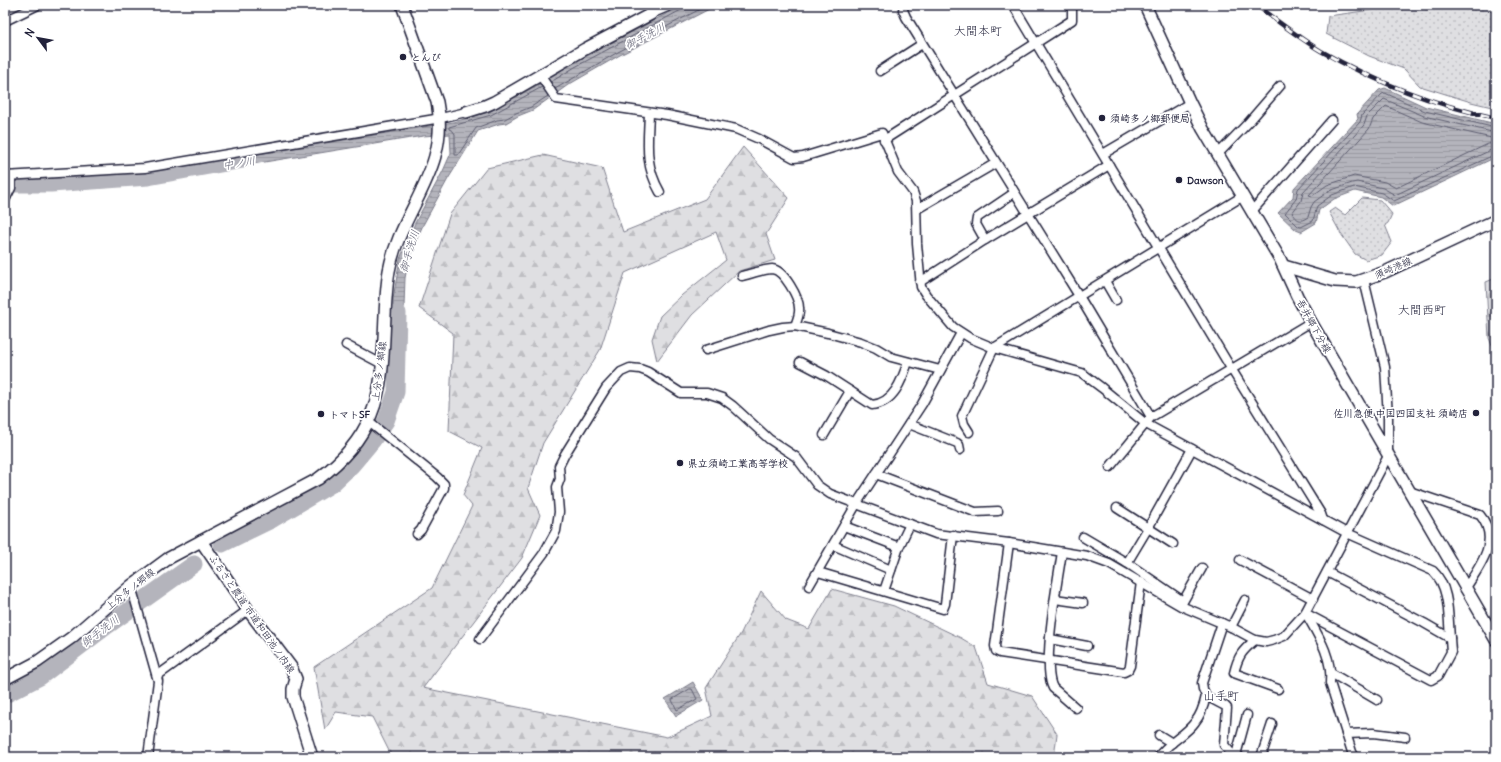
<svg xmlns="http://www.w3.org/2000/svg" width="1501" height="762" font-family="Delius,'Klee One',sans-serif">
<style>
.forest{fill:url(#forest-firs);stroke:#80808e}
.park{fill:url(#park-dots);stroke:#80808e}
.water{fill:url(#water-rules);stroke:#7a7a88}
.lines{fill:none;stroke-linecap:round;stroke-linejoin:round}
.shore{stroke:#5c5c6f;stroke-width:1}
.river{stroke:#b4b4bc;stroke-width:17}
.street-casing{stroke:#22223b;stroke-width:11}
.secondary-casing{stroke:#22223b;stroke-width:14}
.street{stroke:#fff;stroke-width:8}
.secondary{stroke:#fff;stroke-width:11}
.rail-casing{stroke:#22223b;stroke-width:4.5}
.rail{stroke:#fff;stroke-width:3;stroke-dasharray:9;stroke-linecap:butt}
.poi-dot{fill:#22223b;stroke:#fff;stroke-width:1.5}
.labels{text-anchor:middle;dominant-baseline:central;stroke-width:3.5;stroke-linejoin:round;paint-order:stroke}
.poi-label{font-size:10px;font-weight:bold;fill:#22223b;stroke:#fff;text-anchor:start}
.street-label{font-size:10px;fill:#22223b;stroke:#fff}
.water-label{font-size:11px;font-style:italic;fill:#5c5c6f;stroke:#fff}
.quarter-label{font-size:12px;fill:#22223b;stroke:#fff}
</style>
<defs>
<pattern id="forest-firs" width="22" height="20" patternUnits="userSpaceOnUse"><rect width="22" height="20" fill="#dfdfe2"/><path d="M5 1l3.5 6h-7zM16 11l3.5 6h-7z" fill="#bfbfc3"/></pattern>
<pattern id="park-dots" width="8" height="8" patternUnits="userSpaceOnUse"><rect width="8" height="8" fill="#dfdfe2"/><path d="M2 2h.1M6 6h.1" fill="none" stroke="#bfbfc3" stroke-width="1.8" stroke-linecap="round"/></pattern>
<pattern id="water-rules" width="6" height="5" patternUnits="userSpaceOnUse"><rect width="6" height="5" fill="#b4b4bc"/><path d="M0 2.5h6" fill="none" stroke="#9a9aa2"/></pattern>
</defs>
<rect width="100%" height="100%" fill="#fff"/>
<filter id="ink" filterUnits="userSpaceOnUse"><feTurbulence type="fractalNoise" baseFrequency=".025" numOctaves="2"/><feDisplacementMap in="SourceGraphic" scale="8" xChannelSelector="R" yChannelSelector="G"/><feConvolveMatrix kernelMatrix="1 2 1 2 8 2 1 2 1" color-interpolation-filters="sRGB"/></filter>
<g filter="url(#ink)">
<!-- forest -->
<g class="forest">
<polygon points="743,147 789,198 766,234 775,260 739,271 692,315 657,361 652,339 660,316 682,295 726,260 716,232 625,273 600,350 543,443 528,488 540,515 522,558 423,688 667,737 712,716 706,688 741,633 761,591 786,620 809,629 832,589 894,606 961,638 976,647 988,683 1032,696 1057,734 1054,757 392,757 372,717 336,712 325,730 314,667 432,588 472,506 463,495 482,448 449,431 453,333 419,308 450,214 487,168 543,155 602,168 623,232 705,199"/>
<polygon points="1496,278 1496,356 1489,338 1486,282"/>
</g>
<!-- park -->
<g class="park">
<polygon points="1407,5 1496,5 1496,108 1471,102 1420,86 1404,69 1369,56 1326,34 1328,16"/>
<polygon points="1362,198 1380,200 1392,214 1388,223 1385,225 1392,242 1382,255 1366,260 1355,254 1341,234 1329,212 1335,208 1345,215"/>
</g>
<!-- water -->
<g class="water">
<polygon points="683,5 717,5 620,55 568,85 533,110 518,116 506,123 499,124 478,131 448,179 423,225 412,250 408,263 405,278 403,336 393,336 393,299 400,259 415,223 443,171 451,153 450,134 423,136 222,169 221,160 454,122 489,112 541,83 573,63"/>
<polygon points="1385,88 1426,107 1496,124 1496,157 1393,206 1381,197 1355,191 1334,199 1319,210 1316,223 1301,232 1296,230 1278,213 1293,197 1294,188 1358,119 1357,114 1379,90"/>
<polygon points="693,682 703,700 676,716 665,699"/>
</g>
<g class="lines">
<!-- shore -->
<g class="shore">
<polyline points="551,82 575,67 681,10 683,5"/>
<polyline points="542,87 491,115 449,127 449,129 453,131 455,134 455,155 458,155 476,128 497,120 505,119 516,113 531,107 548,96"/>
<polyline points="555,89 618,52 708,5"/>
<polyline points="1496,128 1425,111 1385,93 1382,94 1362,115 1360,122 1298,189 1296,199 1285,213 1298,226 1301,227 1313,221 1317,206 1332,195 1354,187 1382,193 1394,201 1496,154"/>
<path d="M 1496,133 L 1424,116 L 1384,99 L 1367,116 L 1364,125 L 1303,192 L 1301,201 L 1292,213 C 1298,220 1299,223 1308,217 L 1311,207 L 1314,202 L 1329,191 L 1352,183 L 1357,182 L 1383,188 L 1395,195 L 1491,150 L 1496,149"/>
<polyline points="1496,139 1422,122 1386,106 1373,119 1369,129 1309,195 1312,196 1327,185 1354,176 1385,182 1396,188 1488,144 1496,143"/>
<polygon points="690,689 692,689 697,699 677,710 672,700"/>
</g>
<!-- river -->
<g class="river">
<polyline points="5,184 51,184 148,177 243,160"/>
<polyline points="222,544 273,519 332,484 352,465 373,440 386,421 396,392 398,313"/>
<polyline points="5,695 40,677 107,626 194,564"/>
</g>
<defs>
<g id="street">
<polyline points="904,5 903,10 906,17 1079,296 1151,417"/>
<polyline points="1013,5 1232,370 1321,514 1323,520"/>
<polyline points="651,14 672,5"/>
<polyline points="5,21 38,5"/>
<polyline points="880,71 922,44"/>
<path d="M 540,75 L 556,99 L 667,115 L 736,129 L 759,139 L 794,158 L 803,157 L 882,133 L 898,172 L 913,192 L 916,201 L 917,244 L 921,287 L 926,295 L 953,327 L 970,338 L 994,348 L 1082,373 L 1102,388 L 1146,424 L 1347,533 L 1433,571 C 1450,587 1448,616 1450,638"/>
<path d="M 649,113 C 648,143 644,164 660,192"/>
<polyline points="884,140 1072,20 1072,5"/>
<polyline points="1103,154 1190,103"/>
<polyline points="1217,155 1248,123 1280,86"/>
<polyline points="5,176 145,168 441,118 466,112"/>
<polyline points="5,200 11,188 11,176"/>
<polyline points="917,209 996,163"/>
<polyline points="1252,211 1332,120"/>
<polyline points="985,240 976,224 977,218 1014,193"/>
<path d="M 742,276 C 750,274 765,269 772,269 C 784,270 799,298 799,308 C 800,314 797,320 795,326"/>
<polyline points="1105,281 1116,300"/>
<polyline points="920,282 985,240 1109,165"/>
<polyline points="346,345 382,364"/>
<polyline points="706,350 769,330 783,327 795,326 828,333 861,342 876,348 891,357 940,370"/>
<path d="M 800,362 L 827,376 L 872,405 C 894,403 902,380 908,362"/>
<polyline points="369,422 437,477 444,484 444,488 421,530 417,534"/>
<polyline points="909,424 957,443 959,445 960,450"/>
<polyline points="969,432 964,424 962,416 994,348 1243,196"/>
<polyline points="824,435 850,391"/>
<polyline points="1110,467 1151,417 1311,322"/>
<polyline points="876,474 975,512 998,511"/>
<path d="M 1409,491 L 1480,515 C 1501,540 1480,566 1465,589"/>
<polyline points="1117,508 1173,544"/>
<polyline points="844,526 899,547"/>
<polyline points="1083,537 1127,563 1183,601"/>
<polyline points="1009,543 995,646 996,651 1000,653 1124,672 1128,670 1130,666 1141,582"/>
<polyline points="833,545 891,570"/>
<path d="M 1062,552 C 1058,579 1041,667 1053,688 L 1076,708"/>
<polyline points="1240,560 1313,599"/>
<polyline points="1127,563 1148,528 1192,449"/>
<polyline points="818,572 943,609 945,604 953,535"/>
<polyline points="131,586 158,681 148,757"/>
<polyline points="809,586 857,503 922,404 961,333"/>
<polyline points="884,591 899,547 910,524"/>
<polyline points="1055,599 1083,603"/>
<polyline points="1181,605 1202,568"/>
<polyline points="1305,613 1431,680 1438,676 1451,652 1450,638 1424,623 1327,572"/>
<path d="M 1306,614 C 1318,635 1333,658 1330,683 L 1352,752 L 1355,757"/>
<polyline points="1231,627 1245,600"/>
<polyline points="480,639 544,553 556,531 559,512 557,487 560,479 559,466 565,454 606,388 621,372 630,368 640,369 648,372 681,393 707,393 722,398 733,406 769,439 796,457 817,485 830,494 936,534 1009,543 1087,556 1109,564 1181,606 1231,627 1255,640 1266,642 1274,640 1284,636 1305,613 1388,456 1388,417 1385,367 1364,280"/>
<polyline points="1050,639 1087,646"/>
<path d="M 1255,640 C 1242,651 1238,656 1234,673 L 1278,689"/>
<polyline points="1331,673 1377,700"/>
<polyline points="157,676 248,610"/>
<polyline points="1206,696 1225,706 1227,708 1224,745 1231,753 1240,757"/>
<polyline points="1346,734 1373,733 1405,737"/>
<polyline points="1159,735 1172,743"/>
<polyline points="1236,755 1247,715"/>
<path d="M 1158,757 C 1168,742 1185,736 1195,722 C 1201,715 1204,705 1206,696 L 1203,689 L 1202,683 L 1222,623"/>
<polyline points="1261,757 1272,724"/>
</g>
<g id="secondary">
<polyline points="1145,5 1190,103 1203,129 1280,259 1297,296 1311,322 1496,640"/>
<polyline points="466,112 485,106 494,102 585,49 651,14"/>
<polyline points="1284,266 1335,281 1356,282 1385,272 1496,220"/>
<polyline points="201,541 248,610 291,667 296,679 293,689 293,697 312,757"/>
<path d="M 5,679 L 37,662 L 71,638 L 131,586 L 169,558 L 318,479 C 341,462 360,442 371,415 C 389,372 381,317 389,271 C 400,210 451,169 437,102 L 402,5"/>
</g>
</defs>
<!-- street casing -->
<use href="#street" class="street-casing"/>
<!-- secondary casing -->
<use href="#secondary" class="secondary-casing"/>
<!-- street -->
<use href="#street" class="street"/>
<!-- secondary -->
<use href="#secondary" class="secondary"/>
<defs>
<path id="rail" d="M 1256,5 C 1277,21 1298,37 1321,51 C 1375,82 1435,105 1496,118"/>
</defs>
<!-- rail casing -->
<use href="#rail" class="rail-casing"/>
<!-- rail -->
<use href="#rail" class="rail"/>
</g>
</g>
<!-- markers -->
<g class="poi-dot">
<circle cx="403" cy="57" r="4"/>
<circle cx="1102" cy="118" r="4"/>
<circle cx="1179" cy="180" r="4"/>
<circle cx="1476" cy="413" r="4"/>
<circle cx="321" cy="414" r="4"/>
<circle cx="680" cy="463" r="4"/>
</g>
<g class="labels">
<!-- poi labels -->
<g class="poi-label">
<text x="411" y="57">とんび</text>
<text x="1110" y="118">須崎多ノ郷郵便局</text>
<text x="1187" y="180">Dawson</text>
<text x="1468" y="413" text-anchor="end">佐川急便 中国四国支社 須崎店</text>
<text x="329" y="414">トマトSF</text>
<text x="688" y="463">県立須崎工業高等学校</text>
</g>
<!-- street labels -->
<g class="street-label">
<text transform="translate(1393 268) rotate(-24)">須崎港線</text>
<text transform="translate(1314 326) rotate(61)">吾井郷下分線</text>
<text transform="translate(379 371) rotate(-83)">上分多ノ郷線</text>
<text transform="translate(130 589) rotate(-39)">上分多ノ郷線</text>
<text transform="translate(252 614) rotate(55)">ふるさと農道 市道和田池ノ内線</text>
</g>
<!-- water labels -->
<g class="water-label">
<text transform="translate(645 36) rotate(-27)">御手洗川</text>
<text transform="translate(239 163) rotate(-9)">中ノ川</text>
<text transform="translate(409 251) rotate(-73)">御手洗川</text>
<text transform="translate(100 631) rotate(-37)">御手洗川</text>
</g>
<!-- quarter labels -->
<g class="quarter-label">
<text x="978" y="30">大間本町</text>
<text x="1422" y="309">大間西町</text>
<text x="1221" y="695">山手町</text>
</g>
</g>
<!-- margin -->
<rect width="1501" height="762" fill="none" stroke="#fff" stroke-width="20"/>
<rect x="10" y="10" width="1481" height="742" fill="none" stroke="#22223b" stroke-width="1.5" filter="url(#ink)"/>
<!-- north arrow -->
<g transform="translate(38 38) rotate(302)" stroke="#ffffff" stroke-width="3" paint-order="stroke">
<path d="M0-3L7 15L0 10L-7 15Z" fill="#22223b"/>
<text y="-6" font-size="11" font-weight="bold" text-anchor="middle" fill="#22223b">N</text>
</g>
</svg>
